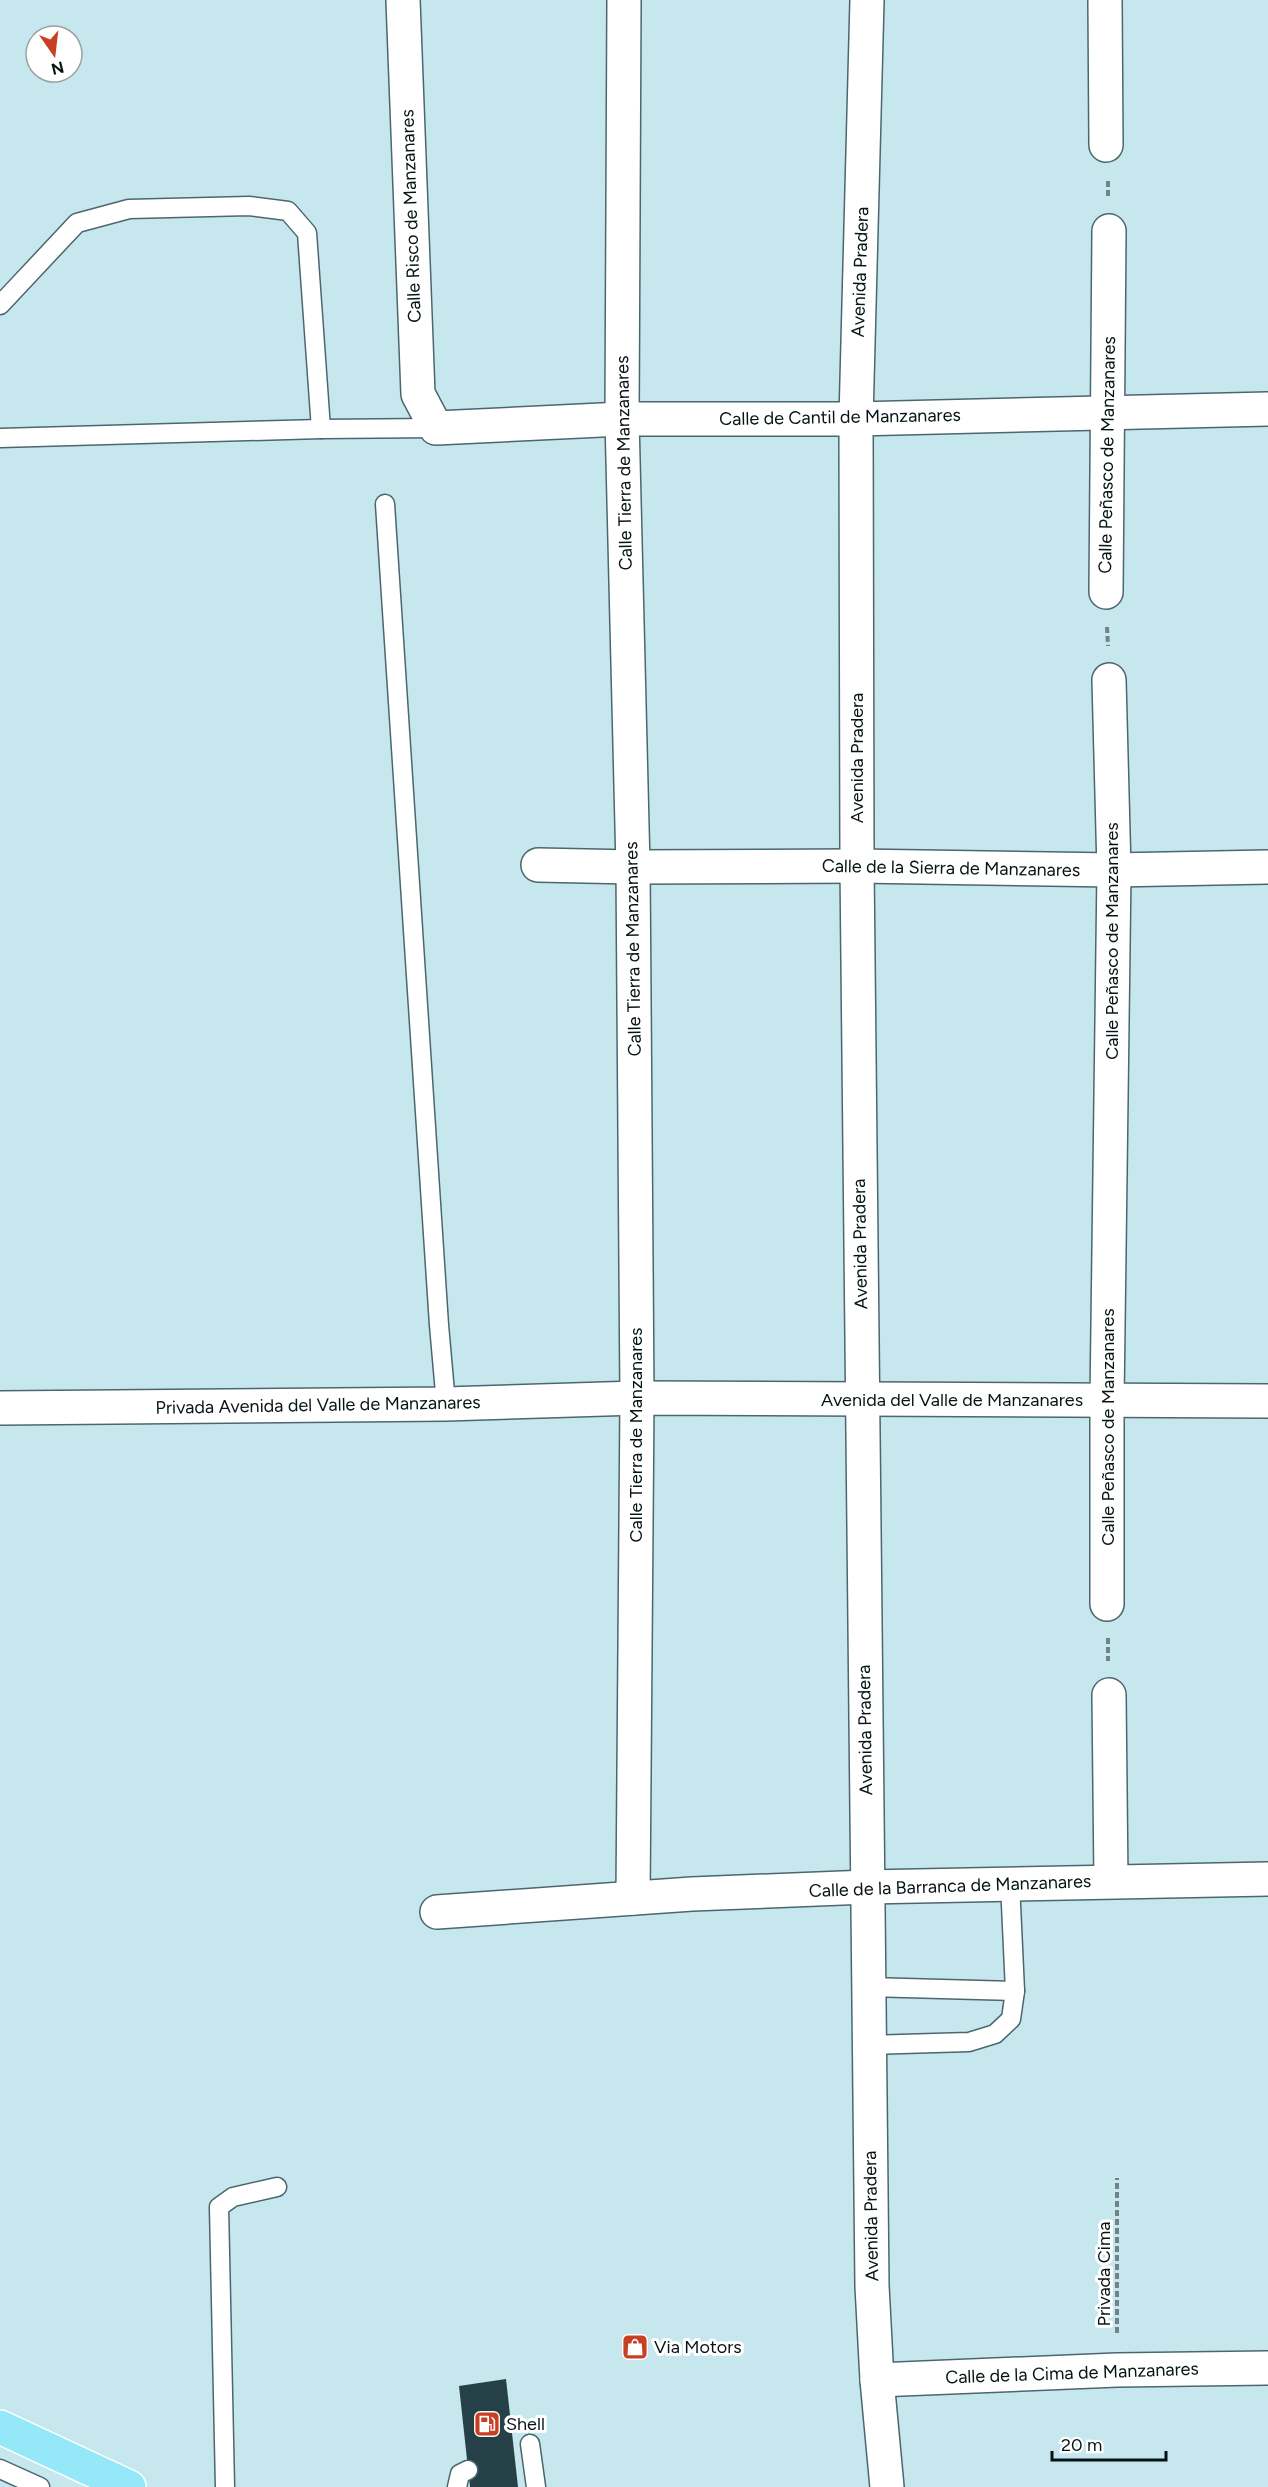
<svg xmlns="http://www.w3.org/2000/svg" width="1268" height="2487" font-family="Figtree,sans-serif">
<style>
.building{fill:#254046}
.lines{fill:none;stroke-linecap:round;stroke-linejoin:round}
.service-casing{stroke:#4b676d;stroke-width:21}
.minor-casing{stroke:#4b676d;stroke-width:36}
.tertiary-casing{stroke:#4b676d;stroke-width:36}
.primary-casing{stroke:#fff;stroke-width:36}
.path{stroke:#6e8489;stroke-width:4;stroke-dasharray:6 3;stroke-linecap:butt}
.service{stroke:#fff;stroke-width:18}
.minor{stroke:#fff;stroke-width:33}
.tertiary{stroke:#fff;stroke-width:33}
.primary{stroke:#94e8f8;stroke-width:33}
.labels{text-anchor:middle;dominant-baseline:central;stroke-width:6;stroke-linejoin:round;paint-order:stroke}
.street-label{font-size:18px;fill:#081315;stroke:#fff}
.poi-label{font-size:18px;fill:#081315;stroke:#fff;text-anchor:start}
</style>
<rect width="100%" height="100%" fill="#c7e7ee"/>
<!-- building -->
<polygon class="building" points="506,2379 518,2487 470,2487 459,2386"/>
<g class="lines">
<defs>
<g id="service">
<polyline points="0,305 77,223 129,209 249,206 288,211 307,233 321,429 436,428"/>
<polyline points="0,438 321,429"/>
<polyline points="385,504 439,1325 446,1404"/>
<polyline points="868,1987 1015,1991"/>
<polyline points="868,2045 969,2042 995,2034 1011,2019 1015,1991 1010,1883"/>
<polyline points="530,2444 536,2487"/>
<polyline points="0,2469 40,2487"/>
<polyline points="225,2487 219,2207 233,2197 277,2187"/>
<polyline points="457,2487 460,2474 468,2470"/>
</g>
<g id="minor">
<polyline points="403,0 418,394 436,428 622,419 856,419 1268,409"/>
<polyline points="624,0 622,419 633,867 637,1398 633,1898"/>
<polyline points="1105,0 1106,145"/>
<polyline points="1106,592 1109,231"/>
<polyline points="538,865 633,867 857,866 1114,870 1268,867"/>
<polyline points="0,1408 446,1404 637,1398 1268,1401"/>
<polyline points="1107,1604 1107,1401 1114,870 1109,680"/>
<polyline points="1109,1695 1111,1881"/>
<polyline points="437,1912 692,1894 867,1887 1268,1879"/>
<polyline points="877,2380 1117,2370 1268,2368"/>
</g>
<polyline id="tertiary" points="867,0 856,419 857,866 872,2286 877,2380 887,2487"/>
<polyline id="primary" points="0,2427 129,2487"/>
</defs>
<!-- service casing -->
<use href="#service" class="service-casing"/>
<!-- minor casing -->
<use href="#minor" class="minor-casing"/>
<!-- tertiary casing -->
<use href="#tertiary" class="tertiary-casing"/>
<!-- primary casing -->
<use href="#primary" class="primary-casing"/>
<!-- path -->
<g class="path">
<polyline points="1108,181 1108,198"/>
<polyline points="1107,627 1108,646"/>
<polyline points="1108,1638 1108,1661"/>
<polyline points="1117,2333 1117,2178"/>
</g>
<!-- service -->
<use href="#service" class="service"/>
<!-- minor -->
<use href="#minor" class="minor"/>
<!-- tertiary -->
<use href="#tertiary" class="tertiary"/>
<!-- primary -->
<use href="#primary" class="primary"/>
</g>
<!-- icons -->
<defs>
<symbol id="shop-square" viewBox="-11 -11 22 22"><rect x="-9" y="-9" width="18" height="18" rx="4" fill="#c93f23" stroke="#fff"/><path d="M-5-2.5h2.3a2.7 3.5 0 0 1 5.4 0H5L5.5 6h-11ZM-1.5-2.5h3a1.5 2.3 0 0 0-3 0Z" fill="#fff"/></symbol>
<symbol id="fuel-square" viewBox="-11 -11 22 22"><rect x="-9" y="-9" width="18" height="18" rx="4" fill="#c93f23" stroke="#fff"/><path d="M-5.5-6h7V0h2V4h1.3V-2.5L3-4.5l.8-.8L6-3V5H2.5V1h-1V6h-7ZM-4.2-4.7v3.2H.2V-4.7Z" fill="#fff"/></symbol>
</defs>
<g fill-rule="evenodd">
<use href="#shop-square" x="620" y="2332" width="30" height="30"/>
<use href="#fuel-square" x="472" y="2409" width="30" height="30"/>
</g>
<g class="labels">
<!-- street labels -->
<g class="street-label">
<text transform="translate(411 216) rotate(-92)">Calle Risco de Manzanares</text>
<text transform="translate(860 272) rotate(-88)">Avenida Pradera</text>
<text transform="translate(840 417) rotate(-1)">Calle de Cantil de Manzanares</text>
<text transform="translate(1107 455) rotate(-89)">Calle Peñasco de Manzanares</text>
<text transform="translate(624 463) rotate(-91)">Calle Tierra de Manzanares</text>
<text transform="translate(857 758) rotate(-90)">Avenida Pradera</text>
<text transform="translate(951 868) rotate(1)">Calle de la Sierra de Manzanares</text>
<text transform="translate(1112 941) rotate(-90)">Calle Peñasco de Manzanares</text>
<text transform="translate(633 949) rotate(-91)">Calle Tierra de Manzanares</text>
<text transform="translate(860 1244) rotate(-91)">Avenida Pradera</text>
<text x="952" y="1400">Avenida del Valle de Manzanares</text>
<text transform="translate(318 1405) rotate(-1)">Privada Avenida del Valle de Manzanares</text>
<text transform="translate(1108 1427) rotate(-90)">Calle Peñasco de Manzanares</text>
<text transform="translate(636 1435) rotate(-90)">Calle Tierra de Manzanares</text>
<text transform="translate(865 1730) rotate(-91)">Avenida Pradera</text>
<text transform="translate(950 1886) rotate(-2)">Calle de la Barranca de Manzanares</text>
<text transform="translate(871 2216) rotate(-91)">Avenida Pradera</text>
<text transform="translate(1104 2274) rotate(-90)">Privada Cima</text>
<text transform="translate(1072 2373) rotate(-2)">Calle de la Cima de Manzanares</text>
</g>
<!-- poi labels -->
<g class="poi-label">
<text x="654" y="2347">Via Motors</text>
<text x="506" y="2424">Shell</text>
</g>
</g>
<!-- north arrow -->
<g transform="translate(54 54) rotate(166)"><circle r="28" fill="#ffffff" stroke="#9ca1a1" stroke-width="1.5"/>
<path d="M0-4.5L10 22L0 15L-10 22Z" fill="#c93f23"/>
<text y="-9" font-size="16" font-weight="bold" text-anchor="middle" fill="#081315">N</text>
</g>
<!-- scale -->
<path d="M1052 2451v9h114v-9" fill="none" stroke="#081315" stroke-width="3"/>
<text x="1061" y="2451" font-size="18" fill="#081315" stroke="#ffffff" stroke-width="4.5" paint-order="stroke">20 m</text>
</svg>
